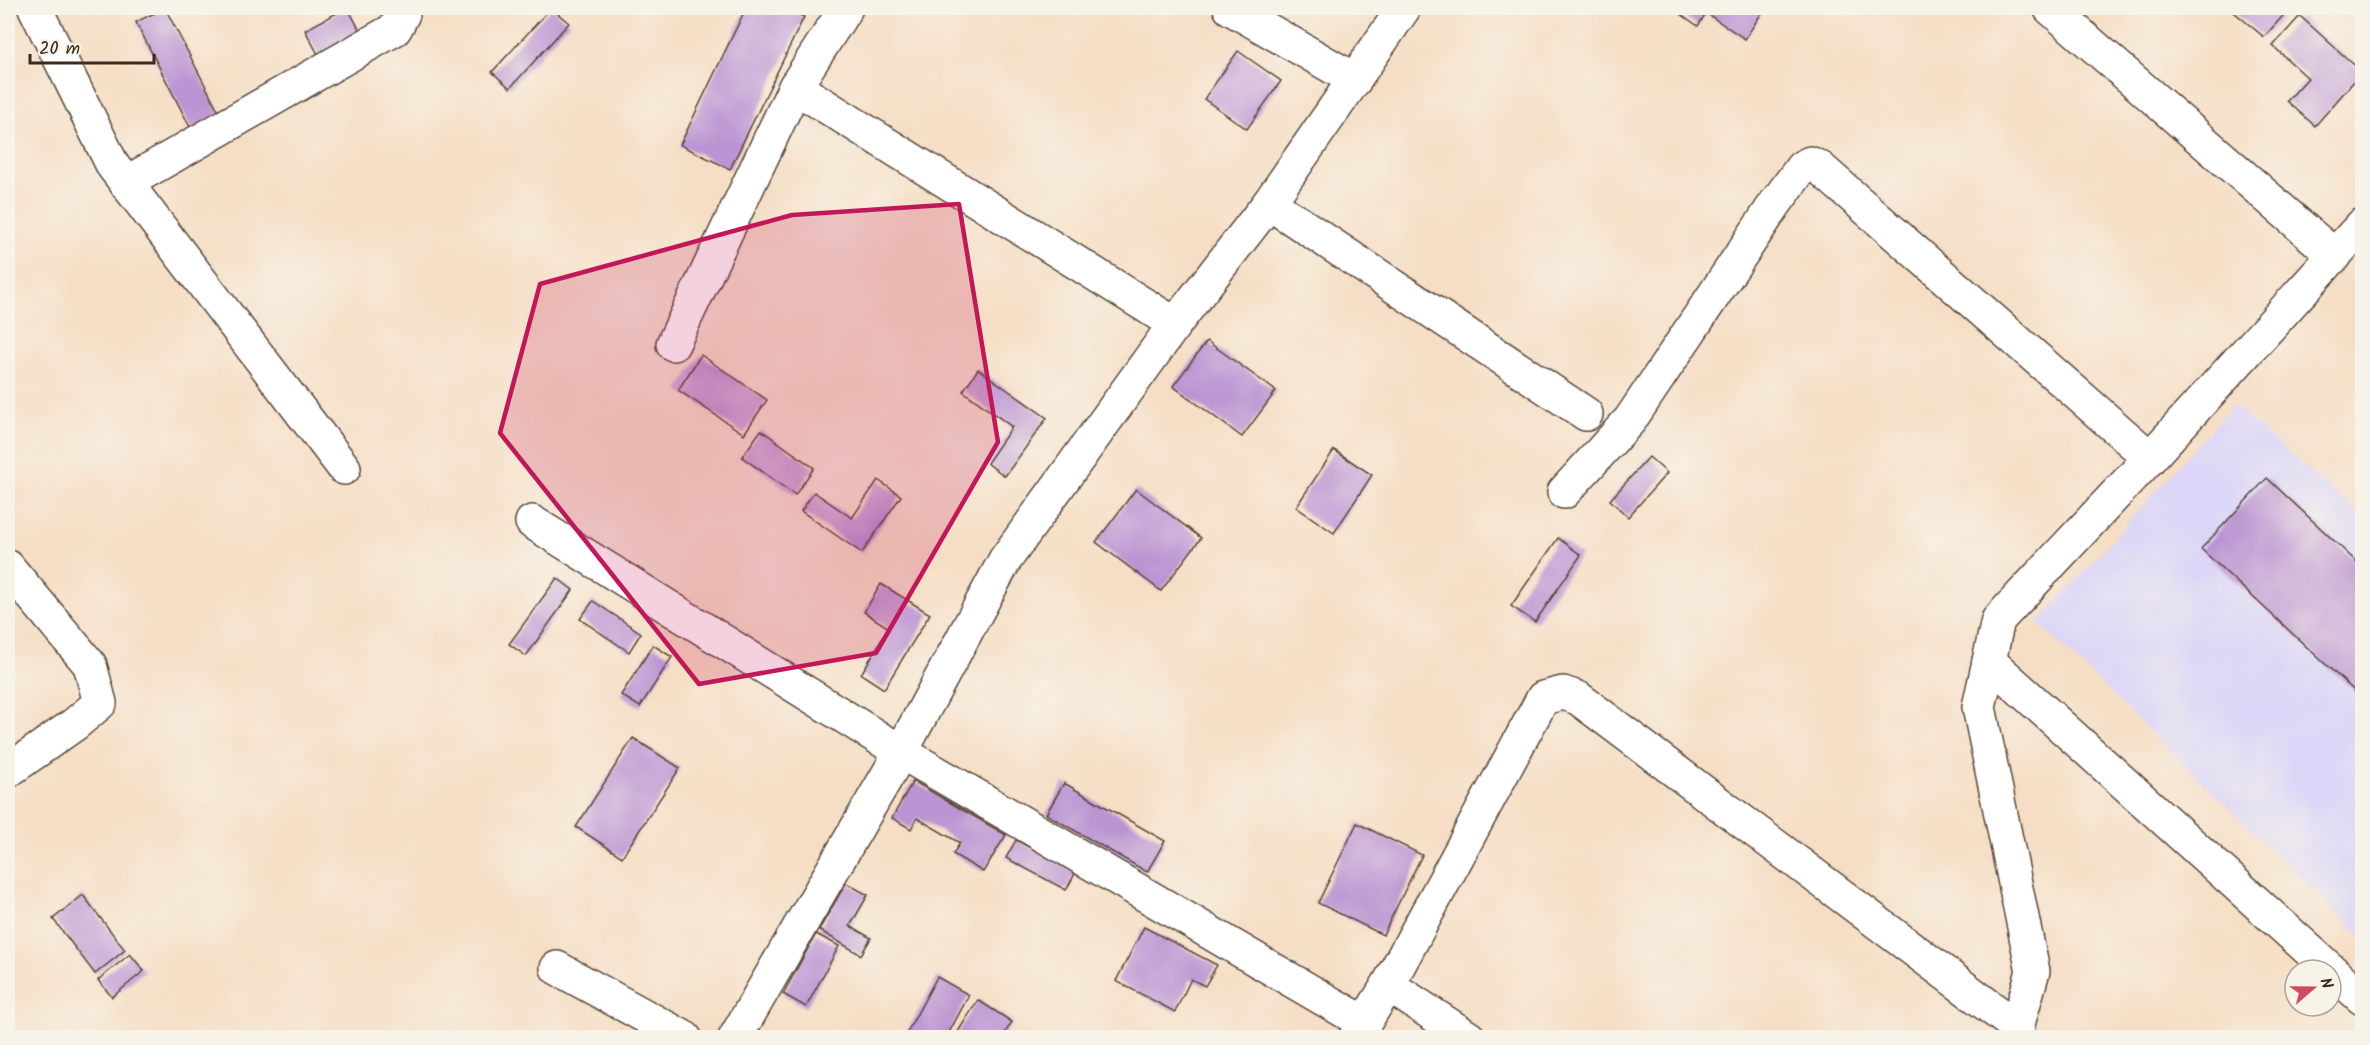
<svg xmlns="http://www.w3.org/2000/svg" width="2370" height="1045" font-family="Kalam,sans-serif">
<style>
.built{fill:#dbd6f7}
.building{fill:#bb94d3}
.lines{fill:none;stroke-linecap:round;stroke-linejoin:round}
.minor-casing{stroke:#574537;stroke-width:36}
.minor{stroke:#fff;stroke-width:33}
.marked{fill:#c2185b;fill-opacity:0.2;stroke:#c2185b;stroke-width:4.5;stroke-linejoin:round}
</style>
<rect width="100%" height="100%" fill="#f7f3e8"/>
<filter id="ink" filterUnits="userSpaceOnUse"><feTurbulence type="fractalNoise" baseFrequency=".0167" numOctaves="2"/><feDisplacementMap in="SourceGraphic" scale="12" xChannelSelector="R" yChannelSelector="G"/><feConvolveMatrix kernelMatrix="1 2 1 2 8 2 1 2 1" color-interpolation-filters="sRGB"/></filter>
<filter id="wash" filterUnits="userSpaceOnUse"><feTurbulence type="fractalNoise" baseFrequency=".008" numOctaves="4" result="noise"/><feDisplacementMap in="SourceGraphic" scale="24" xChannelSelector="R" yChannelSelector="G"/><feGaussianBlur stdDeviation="1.35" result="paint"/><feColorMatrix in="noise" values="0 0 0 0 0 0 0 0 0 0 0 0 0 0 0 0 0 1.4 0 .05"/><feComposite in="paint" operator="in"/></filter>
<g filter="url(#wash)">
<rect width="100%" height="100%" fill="#f5dec5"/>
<!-- built -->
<polygon class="built" points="2233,405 2362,516 2362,937 2038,623"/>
<g id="blocks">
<!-- building -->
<g class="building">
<polygon points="165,8 220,114 191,129 136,22"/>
<polygon points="346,8 348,8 361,33 319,56 305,30"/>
<polygon points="551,8 569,23 510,88 492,72"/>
<polygon points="746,8 784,8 804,17 730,169 680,145"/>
<polygon points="1685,8 1758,8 1763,11 1745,39 1706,13 1698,26 1681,14"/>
<polygon points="2229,8 2290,8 2264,37"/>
<polygon points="2300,16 2362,72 2315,126 2287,101 2308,78 2273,46"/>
<polygon points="1238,51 1281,81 1247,129 1204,99"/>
<polygon points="1207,341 1276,391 1242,437 1173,386"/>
<polygon points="701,355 767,400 744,434 678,390"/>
<polygon points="978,369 1047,418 1005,476 987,463 1012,427 963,391"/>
<polygon points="761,430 814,468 795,495 742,457"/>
<polygon points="1334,450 1372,475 1334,533 1296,507"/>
<polygon points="1649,457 1667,473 1628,517 1610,500"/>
<polygon points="2267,478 2362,567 2362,698 2201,549"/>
<polygon points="878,480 901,496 862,553 801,511 814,492 852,518"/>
<polygon points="1136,489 1201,538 1161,591 1096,542"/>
<polygon points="1558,538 1581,555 1535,622 1511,606"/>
<polygon points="557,578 573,590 526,656 509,644"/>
<polygon points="881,584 930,614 884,689 861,674 889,628 864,612"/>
<polygon points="593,601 641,633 629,652 580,619"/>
<polygon points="653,645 672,657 640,707 621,695"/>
<polygon points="633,738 680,768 622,857 576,827"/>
<polygon points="913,781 1006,835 983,872 953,854 960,843 917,818 911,829 892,818"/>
<polygon points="1064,783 1165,841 1147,872 1046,814"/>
<polygon points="1357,823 1422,855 1383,935 1318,903"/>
<polygon points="1016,840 1076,872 1066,890 1006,858"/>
<polygon points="846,883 868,895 850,926 871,938 861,955 819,930"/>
<polygon points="83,895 125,950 95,974 53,919"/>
<polygon points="1144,927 1217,965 1205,986 1191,979 1175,1012 1116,981"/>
<polygon points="816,934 839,946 806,1007 783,994"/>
<polygon points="130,954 144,971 112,997 98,980"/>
<polygon points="937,977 969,995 946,1038 904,1038"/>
<polygon points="978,1000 1012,1022 1002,1038 954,1038"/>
</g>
</g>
</g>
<g filter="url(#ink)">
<use href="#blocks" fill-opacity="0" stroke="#574537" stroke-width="1.5"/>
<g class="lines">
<defs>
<g id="minor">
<polyline points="35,8 113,166 344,468"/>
<polyline points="1230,8 1355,80"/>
<polyline points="2050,8 2335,256"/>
<polyline points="795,87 1175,324"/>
<polyline points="126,183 395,29 403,14 402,8"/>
<polyline points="1269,203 1586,414"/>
<polyline points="673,344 795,87 846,8"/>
<polyline points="1564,492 1630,420 1775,204 1802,167 1810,163 1820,168 2150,458"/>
<polyline points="532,522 901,752 1363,1022"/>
<polyline points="8,567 90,665 100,703 75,724 8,771"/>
<polyline points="1989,661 2362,998"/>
<polyline points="557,968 685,1038"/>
<polyline points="1388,985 1469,1038"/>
<polyline points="735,1038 901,752 1005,560 1175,324 1269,203 1404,8"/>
<polyline points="1355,1038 1388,985 1543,698 1563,693 1578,698 2018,1028"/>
<polyline points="2014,1038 2033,971 1979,707 1998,620 2150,458 2362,225"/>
</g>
</defs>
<!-- minor casing -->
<use href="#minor" class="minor-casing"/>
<!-- minor -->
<use href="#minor" class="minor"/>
</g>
</g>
<!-- marked area -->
<path class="marked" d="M 959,204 L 998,442 L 876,653 L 699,684 L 500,433 L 540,284 L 792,215 Z"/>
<!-- margin -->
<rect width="2370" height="1045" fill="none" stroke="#f7f3e8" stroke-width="30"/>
<!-- north arrow -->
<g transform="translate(2313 988) rotate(70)"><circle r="28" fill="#f7f3e8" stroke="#aca397" stroke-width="1.5"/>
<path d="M0-4.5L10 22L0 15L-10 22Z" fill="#d1495b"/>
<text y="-9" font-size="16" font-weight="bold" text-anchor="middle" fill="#3b2a1e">N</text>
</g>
<!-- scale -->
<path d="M30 54v9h124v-9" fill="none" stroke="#3b2a1e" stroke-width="3"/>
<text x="39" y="54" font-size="18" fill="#3b2a1e" stroke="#f7f3e8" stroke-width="4.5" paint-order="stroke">20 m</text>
</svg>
